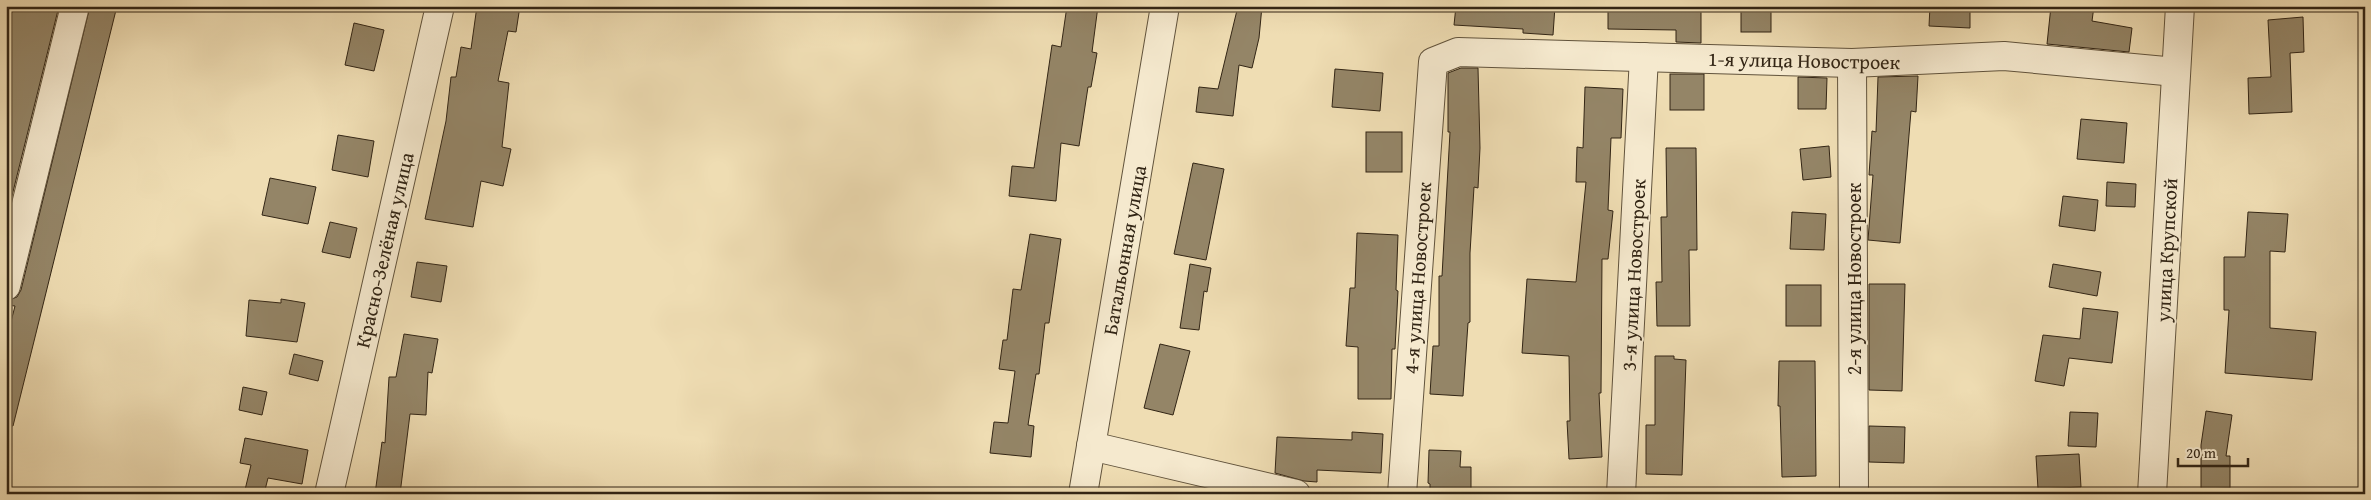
<svg xmlns="http://www.w3.org/2000/svg" width="2371" height="500" font-family="'Gentium Book Plus',serif">
<style>
.building{fill:#948567;stroke:#322515}
.lines{fill:none;stroke-linecap:round;stroke-linejoin:round}
.minor-casing{stroke:#61533c;stroke-width:30}
.minor{stroke:#f5e9ce;stroke-width:28}
.labels{text-anchor:middle;dominant-baseline:central;stroke-width:4;stroke-linejoin:round;paint-order:stroke}
.street-label{font-size:20px;fill:#322515;stroke:#f5e9ce}
</style>
<rect width="100%" height="100%" fill="#efddb3"/>
<filter id="stains"><feTurbulence type="fractalNoise" baseFrequency=".004" numOctaves="4"/><feColorMatrix values="0 0 0 0 .2 0 0 0 0 .09 0 0 0 0 .02 0 0 0 .5 -.17"/></filter>
<radialGradient id="worn" r=".72"><stop offset=".6" stop-color="#630" stop-opacity="0"/><stop offset="1" stop-color="#630" stop-opacity=".3"/></radialGradient>
<!-- building -->
<g class="building">
<polygon points="10,6 59,6 6,220 6,19"/>
<polygon points="90,6 117,6 13,426 6,425 6,341 15,306 6,305 6,301 17,297 21,290"/>
<polygon points="477,6 520,6 516,32 508,31 498,81 509,83 502,147 511,149 503,186 481,181 473,227 425,219 446,121 451,77 456,77 461,47 471,49"/>
<polygon points="1067,6 1098,6 1092,52 1097,53 1091,87 1088,87 1079,146 1061,143 1056,201 1009,196 1012,166 1034,168 1052,45 1061,47"/>
<polygon points="1238,6 1262,6 1259,38 1252,68 1239,65 1233,116 1196,112 1199,87 1218,89"/>
<polygon points="1456,6 1555,6 1553,35 1523,33 1523,29 1454,25"/>
<polygon points="1608,6 1701,7 1701,43 1676,42 1676,30 1608,29"/>
<rect x="1741" y="6" width="30" height="26"/>
<polygon points="1930,6 1970,6 1970,28 1929,26"/>
<polygon points="2051,6 2094,6 2092,21 2132,28 2129,52 2047,44"/>
<polygon points="2303,17 2304,52 2290,53 2292,112 2249,114 2248,78 2271,77 2268,20"/>
<polygon points="354,23 384,30 374,71 345,65"/>
<polygon points="1461,68 1478,68 1480,148 1478,188 1474,187 1470,253 1470,322 1468,323 1463,396 1430,394 1433,346 1439,346 1439,276 1442,276 1450,132 1448,132 1448,73"/>
<polygon points="1335,69 1383,73 1380,111 1332,107"/>
<rect x="1670" y="74" width="34" height="36"/>
<polygon points="1918,76 1916,112 1911,111 1900,243 1868,240 1873,175 1869,175 1872,131 1876,132 1878,77"/>
<polygon points="1798,77 1827,78 1826,109 1798,109"/>
<polygon points="1585,87 1623,89 1621,138 1611,138 1608,210 1613,211 1608,259 1602,259 1601,393 1599,393 1602,457 1569,459 1567,421 1570,421 1569,356 1522,353 1527,279 1576,282 1586,182 1576,182 1577,147 1583,148"/>
<polygon points="2081,119 2127,123 2124,163 2077,159"/>
<rect x="1366" y="132" width="36" height="40"/>
<polygon points="338,135 374,141 368,177 332,170"/>
<polygon points="1829,146 1831,177 1803,180 1800,149"/>
<polygon points="1666,148 1696,148 1697,250 1689,250 1690,326 1657,326 1656,282 1662,282 1661,217 1667,217"/>
<polygon points="1193,163 1224,169 1206,260 1174,254"/>
<polygon points="270,178 316,187 308,224 262,215"/>
<polygon points="2107,182 2136,184 2135,207 2106,206"/>
<polygon points="2063,196 2098,200 2095,231 2059,226"/>
<polygon points="1792,212 1826,214 1824,250 1790,249"/>
<polygon points="2248,212 2288,214 2285,252 2270,251 2270,328 2316,332 2312,380 2225,373 2229,310 2224,310 2224,257 2245,257"/>
<polygon points="330,222 357,228 350,258 322,252"/>
<polygon points="1357,233 1398,235 1396,290 1398,291 1395,349 1392,349 1391,399 1358,399 1358,347 1346,346 1350,288 1355,288"/>
<polygon points="1030,234 1061,239 1049,323 1045,323 1039,374 1036,374 1028,425 1034,426 1031,457 990,453 994,422 1008,423 1015,371 999,369 1003,340 1007,340 1013,289 1021,290"/>
<polygon points="417,262 447,266 441,302 411,297"/>
<polygon points="1190,264 1211,268 1207,292 1204,291 1199,330 1180,328"/>
<polygon points="2053,264 2101,272 2097,296 2049,287"/>
<polygon points="1869,284 1905,284 1902,391 1869,390"/>
<rect x="1786" y="285" width="35" height="41"/>
<polygon points="281,299 305,303 297,342 246,336 249,300 281,303"/>
<polygon points="2083,308 2118,312 2112,363 2069,358 2064,386 2035,381 2043,335 2080,339"/>
<polygon points="404,334 438,339 432,373 428,372 426,415 410,414 400,494 375,494 382,442 385,443 389,377 396,377"/>
<polygon points="1160,344 1190,351 1173,415 1144,408"/>
<polygon points="294,354 323,361 318,381 289,374"/>
<polygon points="1655,356 1674,356 1674,359 1686,360 1682,475 1646,474 1646,425 1655,425"/>
<polygon points="1779,361 1815,361 1816,476 1782,477 1780,406 1778,406"/>
<polygon points="243,387 267,392 262,415 239,410"/>
<polygon points="2206,411 2232,415 2226,456 2230,456 2230,488 2201,489 2201,445"/>
<polygon points="2070,412 2098,413 2096,447 2068,446"/>
<polygon points="1869,426 1905,427 1904,463 1869,462"/>
<polygon points="1352,432 1383,434 1381,473 1317,470 1317,482 1304,481 1275,473 1277,437 1352,440"/>
<polygon points="245,438 308,450 302,484 268,478 264,494 244,494 251,465 240,463"/>
<polygon points="1429,450 1461,451 1460,467 1471,467 1471,494 1430,494 1430,484 1428,483"/>
<polygon points="2079,454 2081,487 2038,489 2036,456"/>
</g>
<g class="lines">
<defs>
<g id="minor">
<polyline points="1852,63 1854,494"/>
<polyline points="6,286 75,6"/>
<polyline points="1091,446 1296,494"/>
<polyline points="329,494 440,6"/>
<polyline points="1083,494 1165,6"/>
<polyline points="1402,494 1433,62 1458,52 1852,63 2004,56 2176,72"/>
<polyline points="1621,494 1644,57"/>
<polyline points="2152,494 2180,6"/>
</g>
</defs>
<!-- minor casing -->
<use href="#minor" class="minor-casing"/>
<!-- minor -->
<use href="#minor" class="minor"/>
</g>
<g class="labels">
<!-- street labels -->
<g class="street-label">
<text transform="translate(1804 60) rotate(1)">1-я улица Новостроек</text>
<text transform="translate(384 250) rotate(-77)">Красно-Зелёная улица</text>
<text transform="translate(1124 250) rotate(-80)">Батальонная улица</text>
<text transform="translate(2166 250) rotate(-87)">улица Крупской</text>
<text transform="translate(1633 275) rotate(-87)">3-я улица Новостроек</text>
<text transform="translate(1417 278) rotate(-86)">4-я улица Новостроек</text>
<text transform="translate(1853 279) rotate(-90)">2-я улица Новостроек</text>
</g>
</g>
<!-- margin -->
<rect width="2371" height="500" fill="none" stroke="#efddb3" stroke-width="25"/>
<rect x="8" y="8" width="2356" height="485" fill="none" stroke="#322515" stroke-width="2.5"/>
<rect x="12" y="12" width="2346" height="475" fill="none" stroke="#322515"/>
<!-- scale -->
<path d="M2178 458v8h70v-8" fill="none" stroke="#322515" stroke-width="2.5"/>
<text x="2186" y="458" font-size="15" fill="#322515" stroke="#f5e9ce" stroke-width="4" paint-order="stroke">20 m</text>
<rect width="100%" height="100%" filter="url(#stains)"/>
<rect width="100%" height="100%" fill="url(#worn)"/>
</svg>
